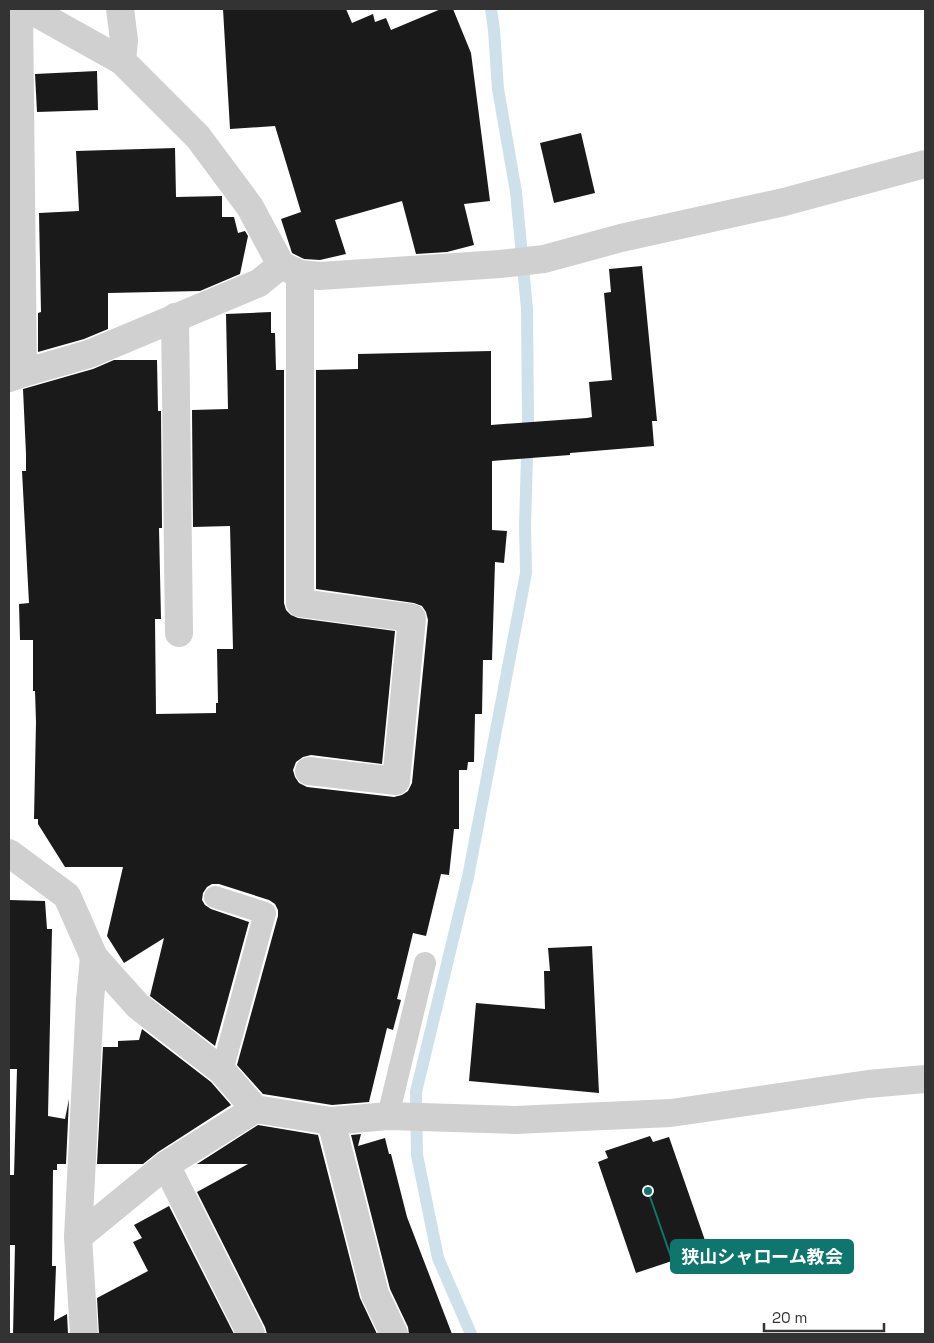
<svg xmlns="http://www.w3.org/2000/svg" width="934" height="1343" font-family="'Space Grotesk','Noto Sans JP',sans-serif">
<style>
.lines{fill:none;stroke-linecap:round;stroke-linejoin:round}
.stream{stroke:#cee0ea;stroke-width:12}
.building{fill:#1a1a1a}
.service{stroke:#d0d0d0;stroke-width:22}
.minor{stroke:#d0d0d0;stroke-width:28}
.leader{fill:none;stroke:#0f766e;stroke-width:2}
.callout-dot{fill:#0f766e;stroke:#fff;stroke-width:2}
.callout{fill:#0f766e;stroke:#0f766e;stroke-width:2}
.callout-label{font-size:18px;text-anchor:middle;font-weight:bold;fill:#fff}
</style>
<rect width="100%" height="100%" fill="#fff"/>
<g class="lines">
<!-- stream -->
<polyline class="stream" points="471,1334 438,1258 417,1155 416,1092 468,877 526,573 525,525 528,422 527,309 516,192 498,89 494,30 491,9"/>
</g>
<!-- building -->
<g class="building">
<polygon points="223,9 346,9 352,23 373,14 375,22 386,18 391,30 441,9 453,9 471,53 490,201 464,204 474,245 447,252 416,254 402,201 335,220 346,254 320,260 304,259 292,253 281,219 301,212 275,126 230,129"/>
<polygon points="97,71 98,110 37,112 35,74"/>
<polygon points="581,133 595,193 554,203 540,143"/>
<polygon points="175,148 176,197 222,196 222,217 234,217 238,233 245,231 248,236 240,274 200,291 108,293 108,329 84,339 38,352 38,313 41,312 39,213 79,211 76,151"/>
<polygon points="642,266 657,421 652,421 654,446 570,453 570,455 492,461 492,530 507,531 504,563 495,562 492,660 483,660 482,714 475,714 474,762 468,762 467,770 459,770 459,829 454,829 449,875 441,874 426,936 413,933 397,999 401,1000 393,1030 387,1028 369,1102 332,1105 263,1094 237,1065 278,916 278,910 275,904 269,900 219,884 212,884 207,887 203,893 202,900 205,905 211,909 249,922 215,1046 150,996 164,938 124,963 107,936 123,867 65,867 38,824 38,819 34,819 36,722 35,691 33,691 33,640 20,640 19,604 29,603 22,471 26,471 26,454 23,389 93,369 114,360 157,360 158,411 161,411 162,528 159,528 161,619 155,619 156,714 216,713 216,703 218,703 217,649 233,649 230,526 193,527 192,410 228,409 226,314 271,312 271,333 275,333 276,370 284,370 284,603 286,610 291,615 298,618 395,631 382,764 311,755 303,757 296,762 293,770 295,777 299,783 307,787 394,797 402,795 408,791 412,783 428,620 426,612 422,606 414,603 316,589 316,370 358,369 358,354 491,351 491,425 587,418 592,417 589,382 612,380 604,293 611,292 609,269"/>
<polygon points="9,900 45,901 47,929 52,929 48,1116 65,1119 69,1099 66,1164 57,1164 57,1170 53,1170 52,1266 56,1266 54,1321 67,1314 68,1334 13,1334 15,1245 9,1245 9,1175 14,1175 17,1069 9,1069"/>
<polygon points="592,946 599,1093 469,1081 476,1003 545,1009 544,971 550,971 548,948"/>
<polygon points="142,1029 211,1082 231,1105 158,1152 143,1164 97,1164 103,1047 118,1047 118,1041 139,1040"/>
<polygon points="258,1125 318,1135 360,1298 377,1334 267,1334 265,1327 197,1192 248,1164 197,1164"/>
<polygon points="361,1134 358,1146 385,1138 389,1154 391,1154 407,1217 452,1334 409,1334 408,1327 390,1289 351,1135"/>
<polygon points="650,1136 653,1142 669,1137 708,1249 636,1273 598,1162 608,1158 605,1151"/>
<polygon points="169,1206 234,1334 99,1334 97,1298 148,1271 133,1242 142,1238 134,1225"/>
</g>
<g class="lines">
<!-- service -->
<g class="service">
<polyline points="215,897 265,913 222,1071"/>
<polyline points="388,1116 425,963"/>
</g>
<!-- minor -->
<g class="minor">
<polyline points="19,9 23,373"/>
<polyline points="29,9 122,61 198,137 250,207 281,265 300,274 320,276 500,264 544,259 621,238 784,202 925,164"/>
<polyline points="120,9 124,40 122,61"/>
<polyline points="300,274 300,603 412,618 396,781 309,771"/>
<polyline points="175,317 179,633"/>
<polyline points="9,378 23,373 89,354 259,283 281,265"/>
<polyline points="9,853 67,896 94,957 138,1006 222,1071 255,1109 331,1121 388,1116 515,1120 671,1113 868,1084 925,1079"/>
<polyline points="331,1121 375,1294 394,1334"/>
<polyline points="166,1165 251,1334"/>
<polyline points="78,1237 166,1165 255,1109"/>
<polyline points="84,1334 78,1237 90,1000 94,957"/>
</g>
</g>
<!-- callouts -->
<path class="leader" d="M648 1191L671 1257"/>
<circle class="callout-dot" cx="648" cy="1191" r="5"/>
<rect class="callout" x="671" y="1240" width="182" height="33" rx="5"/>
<g class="callout-label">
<text x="762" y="1263">狭山シャローム教会</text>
</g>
<!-- border -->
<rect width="934" height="1343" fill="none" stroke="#333333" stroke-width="20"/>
<!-- scale -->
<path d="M764 1323v8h120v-8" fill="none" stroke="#333333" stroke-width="2.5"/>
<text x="772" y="1323" font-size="15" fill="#333333" stroke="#ffffff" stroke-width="4" paint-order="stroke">20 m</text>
</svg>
